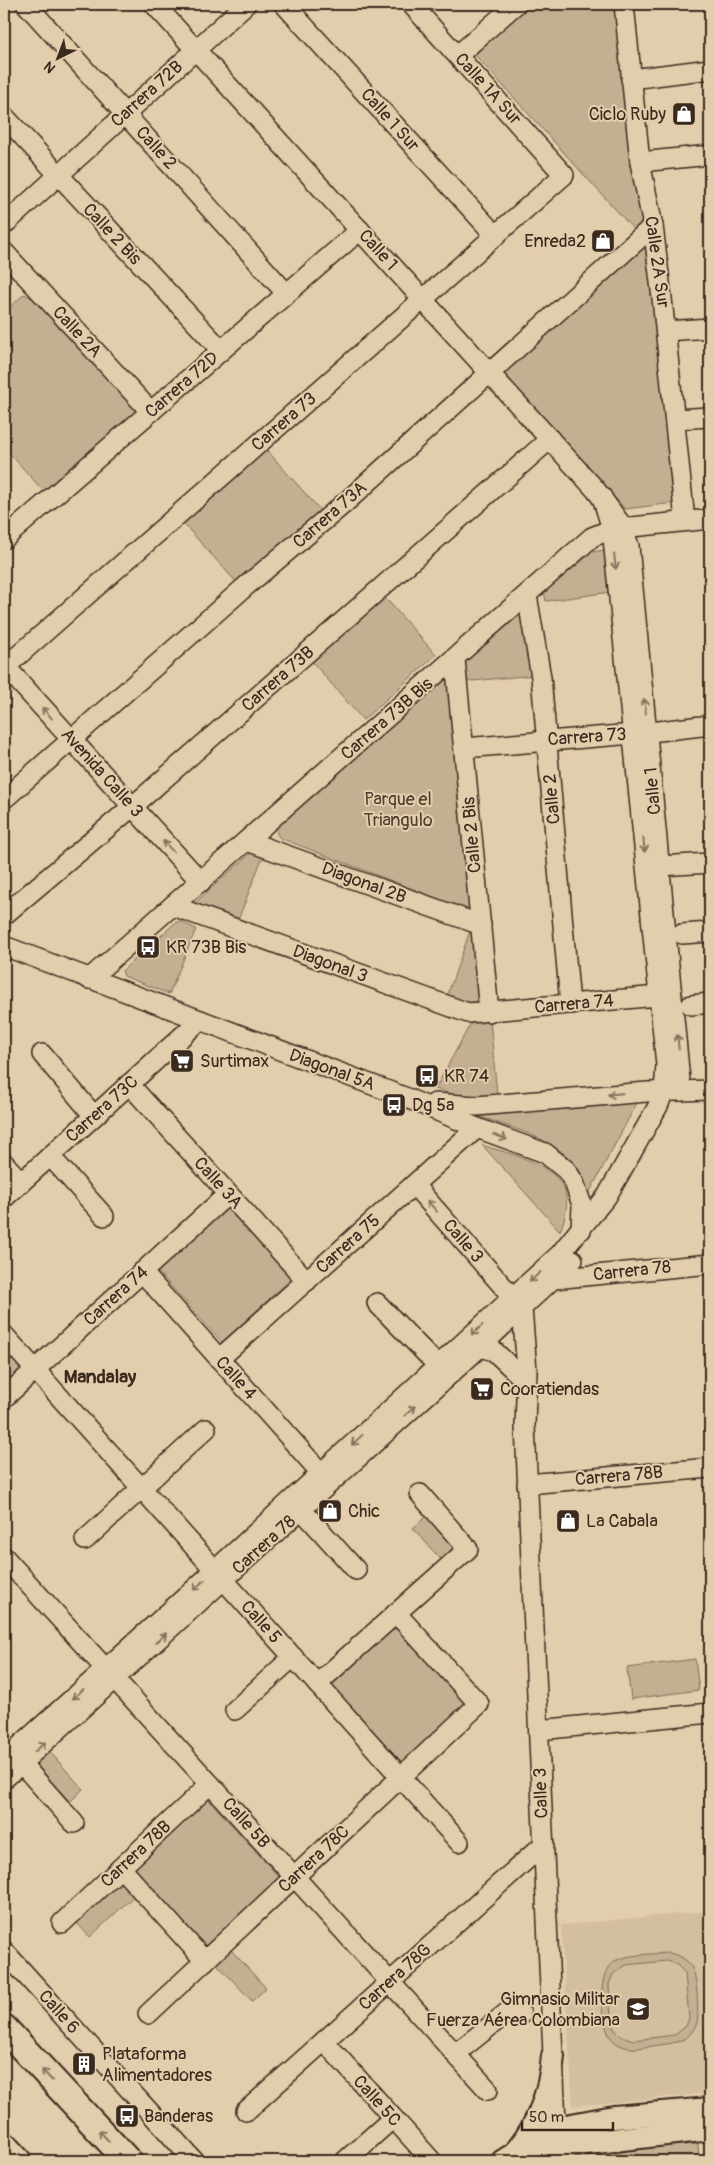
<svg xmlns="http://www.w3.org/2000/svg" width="714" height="2165" font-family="Pangolin,sans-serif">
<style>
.built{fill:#d3be9f}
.green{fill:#c4af92;stroke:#806c58;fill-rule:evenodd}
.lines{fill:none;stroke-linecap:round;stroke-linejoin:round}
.minor-casing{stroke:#3b2a1e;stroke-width:22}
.major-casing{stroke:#3b2a1e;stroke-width:26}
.highway-casing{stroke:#3b2a1e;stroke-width:30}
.minor{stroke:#e2cdac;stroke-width:19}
.major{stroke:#e2cdac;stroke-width:22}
.highway{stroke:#e2cdac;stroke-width:26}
.oneway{stroke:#86735e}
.labels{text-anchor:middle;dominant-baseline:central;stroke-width:4;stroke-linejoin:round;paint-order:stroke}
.street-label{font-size:18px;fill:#3b2a1e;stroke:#e2cdac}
.poi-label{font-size:18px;fill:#3b2a1e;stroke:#e2cdac;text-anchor:start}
.park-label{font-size:18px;fill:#503e2f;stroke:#e2cdac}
.neighbourhood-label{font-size:19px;font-weight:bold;fill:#3b2a1e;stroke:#e2cdac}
</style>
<rect width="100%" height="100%" fill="#e2cdac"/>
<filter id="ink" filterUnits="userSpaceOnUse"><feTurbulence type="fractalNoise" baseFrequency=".02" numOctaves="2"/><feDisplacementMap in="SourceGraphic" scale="10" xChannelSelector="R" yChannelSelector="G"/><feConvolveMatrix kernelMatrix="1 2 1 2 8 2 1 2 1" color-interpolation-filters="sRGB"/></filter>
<g filter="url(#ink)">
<!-- built -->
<polygon class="built" points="710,1911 710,2093 573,2106 561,1925"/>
<!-- green -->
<g class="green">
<polygon points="526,4 616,4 643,225 636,232 475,55"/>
<polygon points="648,236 674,503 625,509 498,370"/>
<polygon points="24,294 46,305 141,409 47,495 4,447 4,343 8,340 4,335 4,313"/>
<polygon points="264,447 320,510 238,584 182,522"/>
<polygon points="603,550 606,553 611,592 546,601 544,592 593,552"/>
<polygon points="381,593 436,655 363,720 308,657"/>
<polygon points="522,613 535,675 461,682 462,665"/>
<polygon points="447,673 473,904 465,909 280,838 277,834 277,825"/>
<polygon points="251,853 263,856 236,925 189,908"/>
<polygon points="180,921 196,929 169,994 124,976 122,971 175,923"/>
<polygon points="471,928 478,930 486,1005 470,1007 446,999"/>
<polygon points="490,1020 497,1095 459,1096 435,1089 471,1023 482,1023"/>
<path d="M 638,1101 L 588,1195 C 581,1143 519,1131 478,1116 Z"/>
<path d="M 482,1145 C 525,1159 587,1169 560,1231 Z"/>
<polygon points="227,1207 292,1278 222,1342 157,1271"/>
<polygon points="4,1343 26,1367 4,1387"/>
<polygon points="428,1515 457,1548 443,1562 413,1528"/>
<polygon points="395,1622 469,1704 403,1764 329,1682"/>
<polygon points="695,1659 699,1690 631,1699 627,1668"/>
<polygon points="50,1752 83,1789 70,1802 36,1764"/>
<polygon points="207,1798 280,1878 202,1949 129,1870"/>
<polygon points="119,1878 135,1895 90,1937 74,1920"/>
<polygon points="231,1950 266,1988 252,2001 216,1963"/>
<path d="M 669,1953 C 679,1955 689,1960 693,1970 C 697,1977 699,2016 697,2023 C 695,2028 692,2032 688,2036 C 679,2044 664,2044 652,2046 C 638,2048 627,2051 615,2042 C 599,2030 596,1974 613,1962 C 625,1954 654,1954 669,1953 ZM 667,1961 L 676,1964 L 685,1973 L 689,2018 L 686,2026 L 675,2035 L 634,2040 L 621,2036 L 615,2030 L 611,2020 L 609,1984 L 613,1974 L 626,1965 Z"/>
<path d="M 698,2144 L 699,2161 L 597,2161 C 627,2145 664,2147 698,2144 Z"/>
</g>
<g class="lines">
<defs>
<g id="minor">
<polyline points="26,4 286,293"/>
<polyline points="154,4 596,490 623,527 629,546 681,1091"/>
<polyline points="284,4 496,236"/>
<polyline points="624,4 640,162 653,226 662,298 685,521"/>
<polyline points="458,55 516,4"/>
<polyline points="631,79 710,69"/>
<polyline points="4,116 221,350"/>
<polyline points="640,162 710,155"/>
<polyline points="4,225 246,4"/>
<polyline points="4,252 151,412"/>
<polyline points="666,331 710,328"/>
<polyline points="675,419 710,417"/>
<polyline points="4,539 360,230"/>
<polyline points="527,595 541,677 570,1004"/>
<polyline points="455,659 489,1012"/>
<polyline points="4,665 201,882"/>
<polyline points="4,668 564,175 411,4"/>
<polyline points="464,748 633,734 710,725"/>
<polyline points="4,799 246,586 346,502 653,226"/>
<polyline points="247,841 481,925"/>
<polyline points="660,866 710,863"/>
<polyline points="173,906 468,1013 658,996"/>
<polyline points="4,915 132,807 550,439"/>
<polyline points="682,934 710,932"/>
<polyline points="4,946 407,1098 477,1128 545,1153 566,1170 574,1182 582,1205 581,1230"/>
<polyline points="89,979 592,537 612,529 710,519"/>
<polyline points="691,1005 710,1003"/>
<polyline points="42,1054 94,1116"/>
<polyline points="129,1084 307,1281"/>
<polyline points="435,1103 476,1106 647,1092 710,1090"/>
<polyline points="50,1156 104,1216"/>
<polyline points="4,1163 21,1182"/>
<polyline points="414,1185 522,1308 527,1371 525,1426 557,2145"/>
<polyline points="4,1198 200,1020"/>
<polyline points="142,1272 329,1482"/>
<polyline points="553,1279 710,1264"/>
<polyline points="377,1303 438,1366"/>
<polyline points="4,1335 459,1842"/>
<polyline points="480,1347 494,1351 517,1373"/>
<polyline points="219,1359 477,1128"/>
<polyline points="4,1398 228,1194"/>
<polyline points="527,1484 710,1468"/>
<polyline points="293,1500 356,1570"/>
<polyline points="85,1540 206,1429"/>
<polyline points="4,1557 488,2090"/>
<polyline points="317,1684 468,1549 420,1494"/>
<polyline points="235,1710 293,1657"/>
<polyline points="539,1730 710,1713"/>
<polyline points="13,1754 74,1823"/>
<polyline points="4,1760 200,1584 560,1254 607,1196 658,1106 664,1091 666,1065 612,529 602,497"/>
<polyline points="4,1779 480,1347 573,1260"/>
<polyline points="121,1868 205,1961"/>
<polyline points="62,1923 210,1784"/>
<polyline points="4,1951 194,2161"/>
<polyline points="148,2014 479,1704 396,1613"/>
<polyline points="324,2041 431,2160"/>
<polyline points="455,2054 509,2011 521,2014"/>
<polyline points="246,2111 544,1844"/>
<polyline points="345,2161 393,2118"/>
</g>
<g id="major">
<path d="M 518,2149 C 540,2122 550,2090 553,2056"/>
<polyline points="503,2161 535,2141 566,2126 614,2117 710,2109"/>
<polyline points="535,2161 567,2147 587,2143 710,2129"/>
</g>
<g id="highway">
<polyline points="4,2028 128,2161"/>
<polyline points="4,2146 18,2161"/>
</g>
</defs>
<!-- minor casing -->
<use href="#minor" class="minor-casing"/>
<!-- major casing -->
<use href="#major" class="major-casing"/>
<!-- highway casing -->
<use href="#highway" class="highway-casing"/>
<!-- minor -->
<use href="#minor" class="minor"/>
<!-- major -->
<use href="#major" class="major"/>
<!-- highway -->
<use href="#highway" class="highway"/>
</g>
<!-- one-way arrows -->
<defs><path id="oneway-shaft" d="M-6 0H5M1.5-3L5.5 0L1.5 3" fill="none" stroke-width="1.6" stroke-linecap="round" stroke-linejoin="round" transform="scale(1.25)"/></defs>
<g class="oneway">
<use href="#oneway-shaft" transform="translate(615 562) rotate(84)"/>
<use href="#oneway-shaft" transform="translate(645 706) rotate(-96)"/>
<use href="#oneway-shaft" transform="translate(47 713) rotate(-132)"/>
<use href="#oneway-shaft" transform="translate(644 845) rotate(84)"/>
<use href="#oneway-shaft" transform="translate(168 846) rotate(-132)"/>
<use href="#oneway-shaft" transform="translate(678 1042) rotate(-96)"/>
<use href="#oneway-shaft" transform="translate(615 1094) rotate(175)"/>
<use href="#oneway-shaft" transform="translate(500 1137) rotate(20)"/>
<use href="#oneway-shaft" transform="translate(432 1206) rotate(-131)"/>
<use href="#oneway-shaft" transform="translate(535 1277) rotate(138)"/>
<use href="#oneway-shaft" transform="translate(477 1330) rotate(138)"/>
<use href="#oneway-shaft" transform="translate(410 1411) rotate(-42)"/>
<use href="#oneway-shaft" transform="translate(357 1440) rotate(137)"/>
<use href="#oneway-shaft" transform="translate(199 1585) rotate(138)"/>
<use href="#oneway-shaft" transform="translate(161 1638) rotate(-42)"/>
<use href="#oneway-shaft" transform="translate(78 1694) rotate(138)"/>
<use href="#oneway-shaft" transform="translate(40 1747) rotate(-42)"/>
<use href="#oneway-shaft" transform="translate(47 2075) rotate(-133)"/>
<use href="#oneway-shaft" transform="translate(104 2136) rotate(-133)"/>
</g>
</g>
<!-- icons -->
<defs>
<symbol id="shop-square" viewBox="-11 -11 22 22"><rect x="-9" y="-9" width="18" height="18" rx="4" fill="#3b2a1e" stroke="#e2cdac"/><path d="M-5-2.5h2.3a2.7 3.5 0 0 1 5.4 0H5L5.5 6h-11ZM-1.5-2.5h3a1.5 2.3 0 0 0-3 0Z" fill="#fff"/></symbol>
<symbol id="bus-square" viewBox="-11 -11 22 22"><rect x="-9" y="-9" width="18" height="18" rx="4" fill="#3b2a1e" stroke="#e2cdac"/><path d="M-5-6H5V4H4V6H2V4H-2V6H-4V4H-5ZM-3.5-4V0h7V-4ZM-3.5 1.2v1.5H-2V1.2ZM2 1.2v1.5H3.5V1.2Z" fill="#fff"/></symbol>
<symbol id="supermarket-square" viewBox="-11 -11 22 22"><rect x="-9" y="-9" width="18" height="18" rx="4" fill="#3b2a1e" stroke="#e2cdac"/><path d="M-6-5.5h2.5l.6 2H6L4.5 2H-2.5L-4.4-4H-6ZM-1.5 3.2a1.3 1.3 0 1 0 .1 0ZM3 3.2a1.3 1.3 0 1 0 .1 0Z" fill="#fff"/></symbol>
<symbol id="school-square" viewBox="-11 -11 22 22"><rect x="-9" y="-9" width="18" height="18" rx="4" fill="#3b2a1e" stroke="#e2cdac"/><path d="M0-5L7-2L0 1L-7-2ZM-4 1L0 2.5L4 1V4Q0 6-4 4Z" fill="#fff"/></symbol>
<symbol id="building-square" viewBox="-11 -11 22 22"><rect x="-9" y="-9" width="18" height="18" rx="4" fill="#3b2a1e" stroke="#e2cdac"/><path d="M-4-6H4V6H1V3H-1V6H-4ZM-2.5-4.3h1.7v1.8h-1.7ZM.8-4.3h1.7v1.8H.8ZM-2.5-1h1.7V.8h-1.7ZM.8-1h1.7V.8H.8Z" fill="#fff"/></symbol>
</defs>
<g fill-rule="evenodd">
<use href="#shop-square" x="670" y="100" width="28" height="28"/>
<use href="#shop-square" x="589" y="227" width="28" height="28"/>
<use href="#bus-square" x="134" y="933" width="28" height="28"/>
<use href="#supermarket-square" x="168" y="1047" width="28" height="28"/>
<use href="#bus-square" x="413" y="1062" width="28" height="28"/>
<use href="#bus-square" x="380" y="1091" width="28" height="28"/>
<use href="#supermarket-square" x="468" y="1375" width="28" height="28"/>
<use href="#shop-square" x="316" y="1497" width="28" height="28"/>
<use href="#shop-square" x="554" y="1507" width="28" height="28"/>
<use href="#school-square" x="624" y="1995" width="28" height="28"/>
<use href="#building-square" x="70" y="2050" width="28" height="28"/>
<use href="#bus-square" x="113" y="2102" width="28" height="28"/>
</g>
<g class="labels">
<!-- street labels -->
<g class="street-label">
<text transform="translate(488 89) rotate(48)">Calle 1A Sur</text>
<text transform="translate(147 94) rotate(-42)">Carrera 72B</text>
<text transform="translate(390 120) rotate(48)">Calle 1 Sur</text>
<text transform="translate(156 148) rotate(48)">Calle 2</text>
<text transform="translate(112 234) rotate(47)">Calle 2 Bis</text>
<text transform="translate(378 250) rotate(48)">Calle 1</text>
<text transform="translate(657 262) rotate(82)">Calle 2A Sur</text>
<text transform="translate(77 332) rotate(47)">Calle 2A</text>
<text transform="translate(182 385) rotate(-41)">Carrera 72D</text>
<text transform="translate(284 422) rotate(-41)">Carrera 73</text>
<text transform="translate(330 515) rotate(-41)">Carrera 73A</text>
<text transform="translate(278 679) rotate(-41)">Carrera 73B</text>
<text transform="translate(387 719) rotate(-41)">Carrera 73B Bis</text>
<text transform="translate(587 737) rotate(-4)">Carrera 73</text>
<text transform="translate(102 773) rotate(48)">Avenida Calle 3</text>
<text transform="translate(653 791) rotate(-95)">Calle 1</text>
<text transform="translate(552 799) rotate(-95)">Calle 2</text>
<text transform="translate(472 835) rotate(-95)">Calle 2 Bis</text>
<text transform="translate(364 883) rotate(20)">Diagonal 2B</text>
<text transform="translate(330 964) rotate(20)">Diagonal 3</text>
<text transform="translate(574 1004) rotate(-5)">Carrera 74</text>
<text transform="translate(332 1070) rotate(20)">Diagonal 5A</text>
<text transform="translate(102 1109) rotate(-42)">Carrera 73C</text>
<text transform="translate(218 1183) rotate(48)">Calle 3A</text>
<text transform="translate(463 1241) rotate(49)">Calle 3</text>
<text transform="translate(348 1244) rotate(-42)">Carrera 75</text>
<text transform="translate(632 1271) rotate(-6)">Carrera 78</text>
<text transform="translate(116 1296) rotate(-42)">Carrera 74</text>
<text transform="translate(236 1378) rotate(48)">Calle 4</text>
<text transform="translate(619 1476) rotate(-5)">Carrera 78B</text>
<text transform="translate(264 1545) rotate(-42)">Carrera 78</text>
<text transform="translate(261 1622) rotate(48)">Calle 5</text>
<text transform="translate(541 1793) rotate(-92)">Calle 3</text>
<text transform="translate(246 1823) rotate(48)">Calle 5B</text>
<text transform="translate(136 1854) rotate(-43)">Carrera 78B</text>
<text transform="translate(314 1859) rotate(-43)">Carrera 78C</text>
<text transform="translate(395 1977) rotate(-42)">Carrera 78G</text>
<text transform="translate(59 2012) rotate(48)">Calle 6</text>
<text transform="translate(377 2101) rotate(48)">Calle 5C</text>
</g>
<!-- poi labels -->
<g class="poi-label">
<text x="666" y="114" text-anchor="end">Ciclo Ruby</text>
<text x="586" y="241" text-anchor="end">Enreda2</text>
<text x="166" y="947">KR 73B Bis</text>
<text x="200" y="1061">Surtimax</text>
<text x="444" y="1076">KR 74</text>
<text x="412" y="1105">Dg 5a</text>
<text x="500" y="1389">Cooratiendas</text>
<text x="348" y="1511">Chic</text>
<text x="586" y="1521">La Cabala</text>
<text x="620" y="1999" text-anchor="end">Gimnasio Militar<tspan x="620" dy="21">Fuerza Aérea Colombiana</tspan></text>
<text x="102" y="2054">Plataforma<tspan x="102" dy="21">Alimentadores</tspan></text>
<text x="144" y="2116">Banderas</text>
</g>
<!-- park labels -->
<g class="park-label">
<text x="398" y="799">Parque el<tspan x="398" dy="21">Triangulo</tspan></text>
</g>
<!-- neighbourhood labels -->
<g class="neighbourhood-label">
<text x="100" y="1377">Mandalay</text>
</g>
</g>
<!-- margin -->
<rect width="714" height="2165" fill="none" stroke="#e2cdac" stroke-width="20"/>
<rect x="10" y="10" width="694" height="2145" fill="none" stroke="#3b2a1e" stroke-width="2" filter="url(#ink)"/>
<!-- north arrow -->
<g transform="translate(58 58) rotate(222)" stroke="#e2cdac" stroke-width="4" paint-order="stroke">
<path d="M0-4L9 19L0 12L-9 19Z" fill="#3b2a1e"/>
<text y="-8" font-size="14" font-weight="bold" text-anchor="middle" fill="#3b2a1e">N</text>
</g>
<!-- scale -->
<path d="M522 2122v8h91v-8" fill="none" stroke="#3b2a1e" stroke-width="2.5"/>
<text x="529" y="2122" font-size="15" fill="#3b2a1e" stroke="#e2cdac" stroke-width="4" paint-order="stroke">50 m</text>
</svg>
